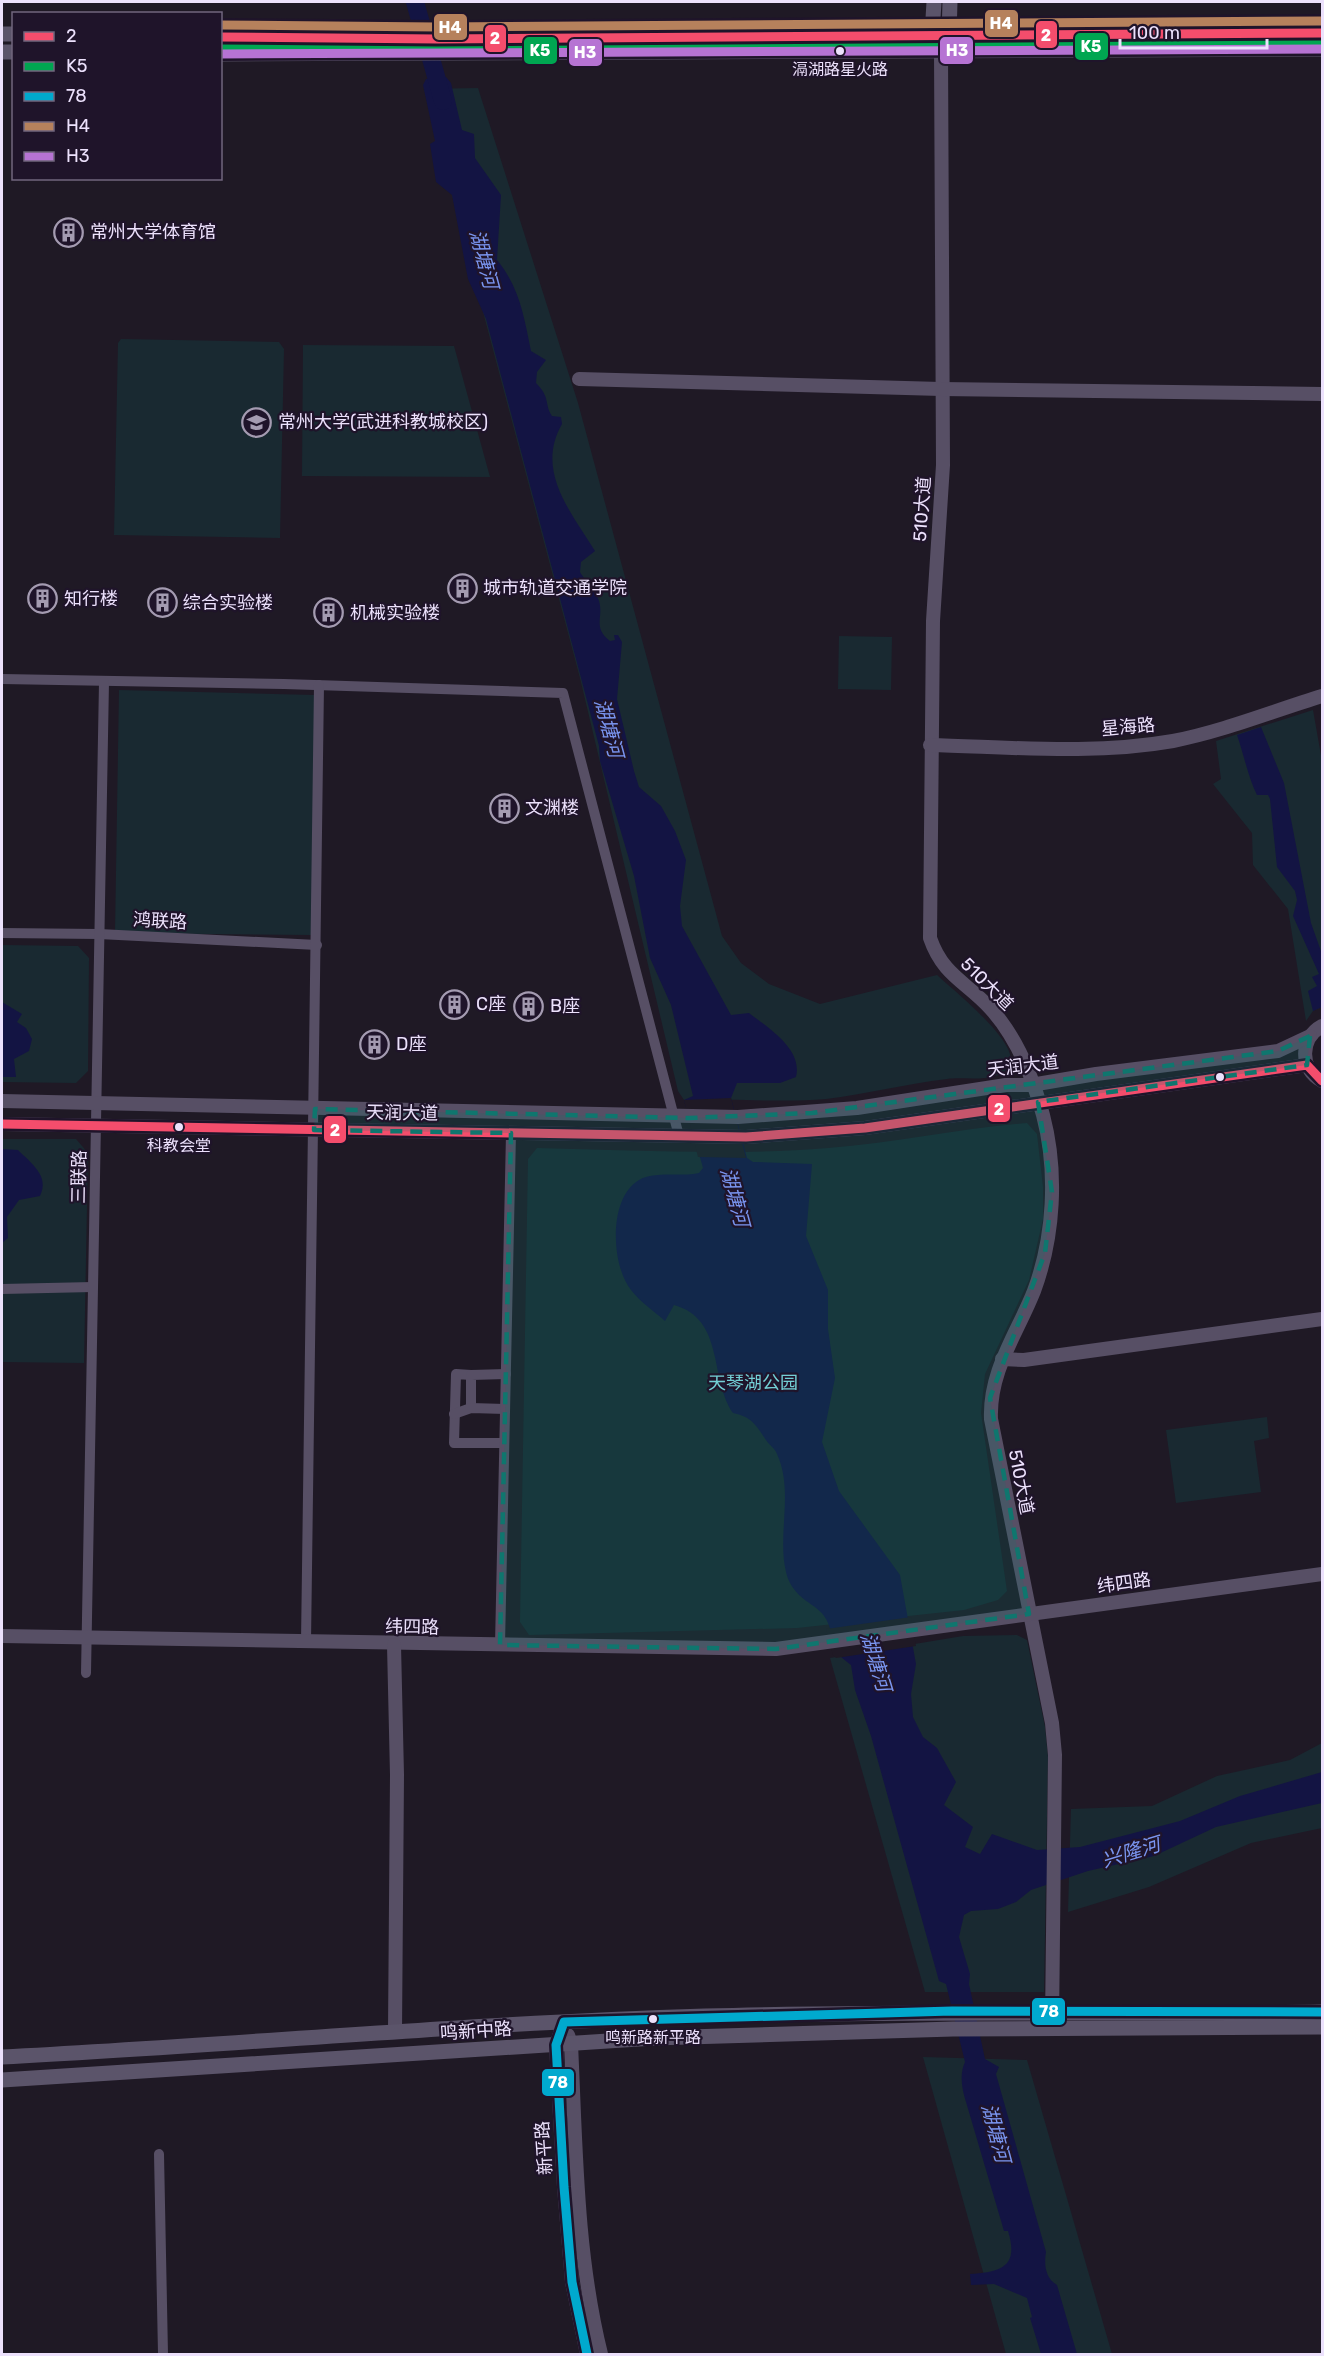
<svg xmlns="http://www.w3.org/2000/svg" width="1324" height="2356" font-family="Rubik,'Noto Sans SC',sans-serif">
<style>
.green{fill:#192931}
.water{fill:#131443}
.pier{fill:#1f1925}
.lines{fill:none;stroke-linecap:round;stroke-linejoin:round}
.river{stroke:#131443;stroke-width:18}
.minor{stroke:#574f65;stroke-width:10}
.tertiary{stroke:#574f65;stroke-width:14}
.secondary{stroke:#5b546a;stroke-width:15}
.bus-1-casing{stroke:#1f142a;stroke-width:14}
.bus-2-casing{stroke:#1f142a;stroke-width:14}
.bus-3-casing{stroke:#1f142a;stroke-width:14}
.bus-4-casing{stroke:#1f142a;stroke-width:14}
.bus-5-casing{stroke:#1f142a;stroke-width:14}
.bus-1{stroke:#f44d6c;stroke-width:9}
.bus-2{stroke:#00a651;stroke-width:9}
.bus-3{stroke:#00a9ce;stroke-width:9}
.bus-4{stroke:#b6815c;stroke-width:9}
.bus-5{stroke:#b673d3;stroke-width:9}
.marked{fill:#0f766e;fill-opacity:0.2;stroke:#0f766e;stroke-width:4.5;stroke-dasharray:12 8;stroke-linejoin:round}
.bus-dot{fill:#ece1fc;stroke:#1f142a;stroke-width:2}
.labels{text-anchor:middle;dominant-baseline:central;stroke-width:4.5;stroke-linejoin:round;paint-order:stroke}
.bus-label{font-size:16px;fill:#ece1fc;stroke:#1f142a}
.poi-label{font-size:18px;fill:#ece1fc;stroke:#1f142a;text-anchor:start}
.street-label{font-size:18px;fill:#ece1fc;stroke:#1f142a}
.park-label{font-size:18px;fill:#73cfd5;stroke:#1f142a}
.water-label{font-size:20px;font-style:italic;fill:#7a95f0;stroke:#1f142a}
.line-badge{stroke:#1f142a;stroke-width:2}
.badge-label{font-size:16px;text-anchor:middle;font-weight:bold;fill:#fff}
</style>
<rect width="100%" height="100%" fill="#1f1925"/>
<!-- green -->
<g class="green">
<path d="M 478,88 L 578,403 L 722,936 L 741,963 L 769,984 L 820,1004 L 937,975 C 953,990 1019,1042 1010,1064 C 1001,1085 965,1076 947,1079 C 906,1084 866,1094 826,1099 C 779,1103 731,1098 684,1100 L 678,1091 L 580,678 L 424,89 Z"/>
<polygon points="121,339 279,342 284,349 280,538 114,535 118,343"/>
<polygon points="303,345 454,346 490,477 302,476"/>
<polygon points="839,636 892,637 891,690 838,689"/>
<polygon points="119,690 315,695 313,935 115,933"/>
<polygon points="1313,710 1322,761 1322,1007 1313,1011 1306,1021 1288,909 1253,865 1252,833 1213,784 1221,779 1216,741"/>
<polygon points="2,945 78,946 89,958 88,1071 76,1083 2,1082"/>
<path d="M 1027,1123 L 1037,1134 L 1043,1187 L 1043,1219 L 1029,1280 L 985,1374 L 981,1413 L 1007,1591 L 998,1600 L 964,1610 L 797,1628 L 529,1635 L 520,1622 L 528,1159 L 537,1148 C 634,1150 732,1156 828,1148 C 895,1143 960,1128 1027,1123 Z"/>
<polygon points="2,1139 76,1139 88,1153 84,1363 2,1362"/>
<polygon points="1267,1417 1269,1438 1254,1441 1261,1492 1176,1503 1166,1430"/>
<polygon points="1017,1635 1027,1640 1045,1727 1048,1757 1044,1992 925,1992 830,1658 963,1636"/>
<polygon points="1322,1743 1322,1828 1251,1843 1149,1887 1068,1912 1071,1809 1152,1806 1217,1776 1290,1760"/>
<polygon points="923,2057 1027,2060 1112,2354 1006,2354"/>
</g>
<!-- water -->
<g class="water">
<path d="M 446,77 L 451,83 L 462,130 L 474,134 L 475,158 L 501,195 L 497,260 C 520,288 524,317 531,351 L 546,360 L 537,372 L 536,383 C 551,398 544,404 552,416 L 561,417 L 562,424 C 535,471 571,512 595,551 L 581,562 L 580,572 C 584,579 598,595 599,601 C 604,617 592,627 610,641 L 615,640 L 614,635 L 618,635 L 622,642 L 617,699 L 634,771 L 639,787 L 661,806 L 675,831 L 686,860 L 680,906 L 682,926 L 731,1015 L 749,1013 C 768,1028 803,1049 796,1077 L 780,1083 L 737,1083 L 731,1098 L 747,1158 L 753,1162 L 812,1164 L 806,1236 L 828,1290 L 828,1329 L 835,1378 L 822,1442 L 839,1491 L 900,1575 L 916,1664 L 911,1694 L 913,1717 L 923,1737 L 937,1748 L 956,1782 L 944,1805 L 973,1827 L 965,1847 L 980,1854 L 992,1834 L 1037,1850 L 1080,1847 L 1180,1821 L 1240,1796 L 1322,1772 L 1322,1803 L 1216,1827 L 1154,1856 L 1088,1871 L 1031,1890 L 1016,1902 L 998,1909 L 971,1911 L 964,1915 L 959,1937 L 970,1974 L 969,1984 L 985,2059 L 999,2067 L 996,2074 L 1046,2252 C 1044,2264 1045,2278 1057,2285 L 1077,2354 L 1041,2354 L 1030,2318 L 1032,2317 L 1027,2298 L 994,2284 L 971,2285 L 970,2274 C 1002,2272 1019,2266 1008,2231 L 1004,2231 L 966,2102 C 962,2089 959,2075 965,2062 L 946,1984 L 939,1981 L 871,1736 L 855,1690 L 851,1665 C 825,1646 838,1642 826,1619 C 818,1603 793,1601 786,1572 C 777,1534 794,1491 777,1454 C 775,1448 769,1445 766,1440 C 756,1425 752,1417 733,1413 C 709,1378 725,1319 674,1305 L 665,1321 C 654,1311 640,1302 631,1290 C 611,1265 608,1198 639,1180 C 655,1171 681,1177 699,1173 L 703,1168 L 684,1100 L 693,1096 L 671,1005 L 650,958 L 634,876 L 600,761 L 599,746 L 486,319 L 468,279 L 452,195 L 436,182 L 430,144 L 435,141 L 423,85 L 426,79 Z"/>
<path d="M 1261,727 L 1284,783 L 1311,923 L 1322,954 L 1322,1007 L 1313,1011 L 1308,991 L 1317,986 L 1312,977 L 1319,974 L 1293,916 L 1297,900 L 1295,891 L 1277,867 L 1270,799 L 1268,795 L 1257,795 C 1248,777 1244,755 1237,735 Z"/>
<polygon points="2,1002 22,1014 17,1022 26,1028 32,1039 29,1051 14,1059 16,1077 2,1077"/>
<path d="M 2,1149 L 18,1150 C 31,1163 50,1176 40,1196 L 19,1200 L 7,1217 L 8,1238 L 2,1243 Z"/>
</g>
<!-- pier -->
<g class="pier">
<polygon points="731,1098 746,1158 698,1157 684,1100"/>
<polygon points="911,1617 916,1646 836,1658 833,1655 826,1629"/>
</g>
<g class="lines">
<!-- river -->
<polyline class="river" points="415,2 443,101"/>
<!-- minor -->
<g class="minor">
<polyline points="2,679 284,684 563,693 679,1136"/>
<polyline points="2,933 99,934 317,945"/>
<polyline points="2,1289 93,1287"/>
<polyline points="471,1375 456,1374 454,1443 504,1443"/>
<polyline points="471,1408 471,1375 506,1374"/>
<polyline points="454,1414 471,1408 505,1409"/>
<polyline points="306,1642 319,685"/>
<polyline points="500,1645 511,1133"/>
<polyline points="86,1673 104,682"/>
<polyline points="159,2154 163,2354"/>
</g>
<!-- tertiary -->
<g class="tertiary">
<path d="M 941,51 L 943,465 L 933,621 L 930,938 C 943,976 967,982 991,1009 C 1017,1038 1033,1078 1043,1115 C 1058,1172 1054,1237 1034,1291 C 1017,1334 989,1371 991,1419 L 1052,1723 L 1055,1755 L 1052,2024"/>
<polyline points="579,379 941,389 1322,394"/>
<path d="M 930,745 C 1010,747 1094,755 1173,741 C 1224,731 1273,711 1322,696"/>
<path d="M 1322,1026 C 1300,1038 1299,1069 1322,1081"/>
<polyline points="2,1101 738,1117 857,1108 1006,1085 1031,1085 1096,1074 1278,1051 1310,1036"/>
<polyline points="2,1124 746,1137 865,1128 1307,1065"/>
<polyline points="1002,1359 1024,1360 1322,1319"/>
<polyline points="2,1636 776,1649 1322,1574"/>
<polyline points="394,1645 397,1775 395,2032"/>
<polyline points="564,2022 556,2045 564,2187 572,2282 587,2354"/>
<path d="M 568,2035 L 571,2044 C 576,2148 576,2253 601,2354"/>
</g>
<!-- secondary -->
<g class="secondary">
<polyline points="934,2 932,35 936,43"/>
<polyline points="2,34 14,34"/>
<polyline points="220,37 437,39 1322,33"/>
<polyline points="945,43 949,35 950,2"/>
<polyline points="2,52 14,52"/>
<polyline points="220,54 1322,49"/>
<path d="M 2,2057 C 236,2045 470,2023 705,2016 C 911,2010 1116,2015 1322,2012"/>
<polyline points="2,2080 654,2038 953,2029 1322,2027"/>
</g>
<defs>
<g id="bus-1">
<polyline points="220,37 437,39 1322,33"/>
<polyline points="2,1124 746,1137 865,1128 1307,1065 1322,1081"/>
</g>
<polyline id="bus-2" points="220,49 437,51 1322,45"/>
<polyline id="bus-3" points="587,2354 572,2282 564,2187 556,2045 564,2022 952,2011 1322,2012"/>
<polyline id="bus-4" points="220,25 437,27 1322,21"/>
<polyline id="bus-5" points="220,54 1322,49"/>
</defs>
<!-- bus-1 casing -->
<use href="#bus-1" class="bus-1-casing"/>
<!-- bus-2 casing -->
<use href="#bus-2" class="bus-2-casing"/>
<!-- bus-3 casing -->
<use href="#bus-3" class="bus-3-casing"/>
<!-- bus-4 casing -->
<use href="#bus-4" class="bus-4-casing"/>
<!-- bus-5 casing -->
<use href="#bus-5" class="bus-5-casing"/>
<!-- bus-1 -->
<use href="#bus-1" class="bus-1"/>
<!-- bus-2 -->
<use href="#bus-2" class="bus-2"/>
<!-- bus-3 -->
<use href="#bus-3" class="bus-3"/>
<!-- bus-4 -->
<use href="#bus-4" class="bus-4"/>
<!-- bus-5 -->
<use href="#bus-5" class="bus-5"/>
</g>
<!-- marked area -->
<path class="marked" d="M 1310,1036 L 1307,1065 L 1038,1102 L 1052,1192 L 1045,1253 L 990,1398 L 1029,1614 L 776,1649 L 500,1645 L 511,1133 L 314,1130 L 315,1109 L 689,1118 L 812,1113 L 1278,1051 Z"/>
<!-- icons -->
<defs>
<symbol id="building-ring" viewBox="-11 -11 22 22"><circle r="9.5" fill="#1f142a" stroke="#a49bb1" stroke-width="1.5"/><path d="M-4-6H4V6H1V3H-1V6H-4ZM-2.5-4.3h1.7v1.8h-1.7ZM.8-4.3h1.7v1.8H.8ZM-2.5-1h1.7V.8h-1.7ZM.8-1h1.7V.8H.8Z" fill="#a49bb1"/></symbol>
<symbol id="university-ring" viewBox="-11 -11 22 22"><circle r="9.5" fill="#1f142a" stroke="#a49bb1" stroke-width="1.5"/><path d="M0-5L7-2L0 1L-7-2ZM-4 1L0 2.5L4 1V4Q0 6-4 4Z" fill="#a49bb1"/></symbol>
</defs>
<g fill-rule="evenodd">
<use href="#building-ring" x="52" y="216" width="33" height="33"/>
<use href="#university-ring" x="240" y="406" width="33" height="33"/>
<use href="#building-ring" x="446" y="572" width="33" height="33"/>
<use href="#building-ring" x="26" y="582" width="33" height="33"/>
<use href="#building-ring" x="146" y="586" width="33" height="33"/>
<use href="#building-ring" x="312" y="596" width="33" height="33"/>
<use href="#building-ring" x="488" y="792" width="33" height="33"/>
<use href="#building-ring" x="438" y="988" width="33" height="33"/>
<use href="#building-ring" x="512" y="990" width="33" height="33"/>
<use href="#building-ring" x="358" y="1028" width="33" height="33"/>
</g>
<!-- markers -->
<g class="bus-dot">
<circle cx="840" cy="51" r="5"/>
<circle cx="1220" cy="1077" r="5"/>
<circle cx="179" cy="1127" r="5"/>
<circle cx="653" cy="2019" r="5"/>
</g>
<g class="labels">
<!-- bus labels -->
<g class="bus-label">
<text x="840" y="69">滆湖路星火路</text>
<text x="179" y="1145">科教会堂</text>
<text x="653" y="2037">鸣新路新平路</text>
</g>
<!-- poi labels -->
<g class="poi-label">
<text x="90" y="232">常州大学体育馆</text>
<text x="278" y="422">常州大学(武进科教城校区)</text>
<text x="483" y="588">城市轨道交通学院</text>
<text x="64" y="599">知行楼</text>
<text x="183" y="603">综合实验楼</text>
<text x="350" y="613">机械实验楼</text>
<text x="525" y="808">文渊楼</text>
<text x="476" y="1004">C座</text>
<text x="550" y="1006">B座</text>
<text x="396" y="1044">D座</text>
</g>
<!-- street labels -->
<g class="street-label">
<text transform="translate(922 509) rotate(-86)">510大道</text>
<text transform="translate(1128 727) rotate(-5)">星海路</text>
<text transform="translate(160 921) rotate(3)">鸿联路</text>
<text transform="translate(987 984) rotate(45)">510大道</text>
<text transform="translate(1023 1066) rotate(-7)">天润大道</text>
<text transform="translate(402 1113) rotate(1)">天润大道</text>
<text transform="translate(79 1177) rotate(-89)">三联路</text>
<text transform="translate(1021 1482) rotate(79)">510大道</text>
<text transform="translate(1124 1583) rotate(-8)">纬四路</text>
<text transform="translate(412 1627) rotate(1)">纬四路</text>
<text transform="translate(476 2031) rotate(-4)">鸣新中路</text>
<text transform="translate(544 2148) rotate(-94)">新平路</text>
</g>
<!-- park labels -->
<g class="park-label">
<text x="753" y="1383">天琴湖公园</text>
</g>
<!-- water labels -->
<g class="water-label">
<text transform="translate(484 259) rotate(75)">湖塘河</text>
<text transform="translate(609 728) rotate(75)">湖塘河</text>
<text transform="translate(735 1197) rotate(75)">湖塘河</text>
<text transform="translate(876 1662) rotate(73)">湖塘河</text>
<text transform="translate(1131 1852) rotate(-17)">兴隆河</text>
<text transform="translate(996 2133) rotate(75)">湖塘河</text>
</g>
</g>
<g class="line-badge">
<rect x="984" y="9" width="35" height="29" rx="6" fill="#b6815c"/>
<rect x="433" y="13" width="35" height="28" rx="6" fill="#b6815c"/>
<rect x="1035" y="20" width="23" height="29" rx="6" fill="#f44d6c"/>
<rect x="484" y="24" width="23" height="29" rx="6" fill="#f44d6c"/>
<rect x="1074" y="32" width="35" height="29" rx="6" fill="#00a651"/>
<rect x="523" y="36" width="35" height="29" rx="6" fill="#00a651"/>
<rect x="939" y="36" width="35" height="29" rx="6" fill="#b673d3"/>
<rect x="568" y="38" width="35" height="29" rx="6" fill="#b673d3"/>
<rect x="987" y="1094" width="24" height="29" rx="6" fill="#f44d6c"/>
<rect x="323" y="1115" width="24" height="29" rx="6" fill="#f44d6c"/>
<rect x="1031" y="1997" width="35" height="29" rx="6" fill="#00a9ce"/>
<rect x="541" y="2068" width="34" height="29" rx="6" fill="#00a9ce"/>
</g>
<g class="badge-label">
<text x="1001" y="29">H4</text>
<text x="450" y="33">H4</text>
<text x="1046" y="41">2</text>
<text x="495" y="44">2</text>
<text x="1091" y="52">K5</text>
<text x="540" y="56">K5</text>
<text x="957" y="56">H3</text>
<text x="585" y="58">H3</text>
<text x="999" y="1115">2</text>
<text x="335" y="1136">2</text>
<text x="1049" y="2017">78</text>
<text x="558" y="2088">78</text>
</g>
<!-- border -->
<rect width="1324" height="2356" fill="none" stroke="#ece1fc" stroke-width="6"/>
<!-- legend -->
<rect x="12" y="12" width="210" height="168" fill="#1f142a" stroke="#71667e" stroke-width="1.5"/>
<rect x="24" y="32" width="30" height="9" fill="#f44d6c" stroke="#71667e" stroke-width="1.5"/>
<text x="66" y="42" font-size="18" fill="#ece1fc">2</text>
<rect x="24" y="62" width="30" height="9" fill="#00a651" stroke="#71667e" stroke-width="1.5"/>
<text x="66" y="72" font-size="18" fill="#ece1fc">K5</text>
<rect x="24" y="92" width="30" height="9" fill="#00a9ce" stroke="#71667e" stroke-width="1.5"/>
<text x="66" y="102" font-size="18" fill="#ece1fc">78</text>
<rect x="24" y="122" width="30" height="9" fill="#b6815c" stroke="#71667e" stroke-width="1.5"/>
<text x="66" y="132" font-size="18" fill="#ece1fc">H4</text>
<rect x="24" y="152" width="30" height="9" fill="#b673d3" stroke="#71667e" stroke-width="1.5"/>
<text x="66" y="162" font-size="18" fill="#ece1fc">H3</text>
<!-- scale -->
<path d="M1120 39v9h147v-9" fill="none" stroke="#ece1fc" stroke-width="3"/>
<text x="1129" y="39" font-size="18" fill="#ece1fc" stroke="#1f142a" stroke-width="4.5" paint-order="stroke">100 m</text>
</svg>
